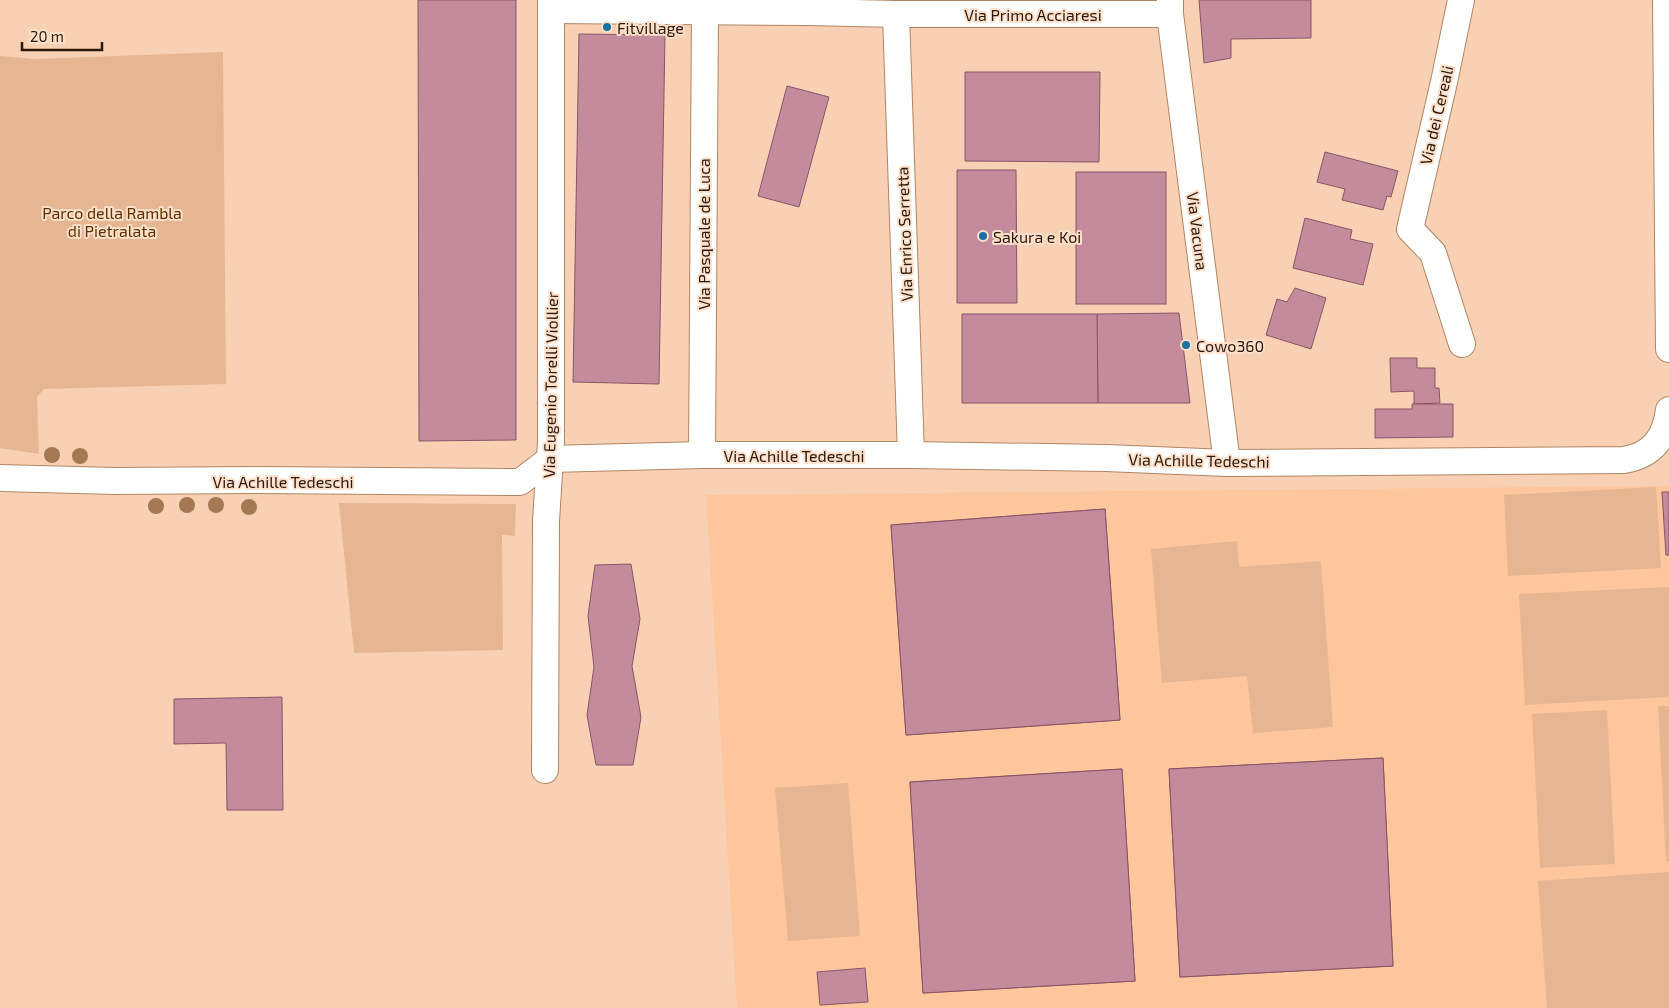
<svg xmlns="http://www.w3.org/2000/svg" width="1669" height="1008" font-family="'Exo 2',sans-serif">
<style>
.built{fill:#fdc69c}
.green{fill:#e6b692}
.building{fill:#c48b9d;stroke:#8a5566;fill-rule:evenodd}
.lines{fill:none;stroke-linecap:round;stroke-linejoin:round}
.minor-casing{stroke:#b28562;stroke-width:28}
.minor{stroke:#fff;stroke-width:26}
.tree{fill:#a37852}
.poi-dot{fill:#1871a0;stroke:#fee0ca;stroke-width:2}
.labels{text-anchor:middle;dominant-baseline:central;stroke-width:4;stroke-linejoin:round;paint-order:stroke}
.street-label{font-size:16px;fill:#2a190b;stroke:#fee0ca}
.poi-label{font-size:16px;fill:#2a190b;stroke:#fee0ca;text-anchor:start}
.park-label{font-size:16px;fill:#5d3002;stroke:#fee0ca}
</style>
<rect width="100%" height="100%" fill="#f8d1b4"/>
<!-- built -->
<polygon class="built" points="1669,486 1669,1008 737,1008 706,495"/>
<!-- green -->
<g class="green">
<polygon points="223,52 226,384 44,389 37,397 39,454 0,448 0,56 36,59"/>
<polygon points="1656,487 1661,568 1508,576 1504,495"/>
<polygon points="339,503 516,504 515,536 502,535 503,650 354,653"/>
<polygon points="1237,541 1239,567 1321,561 1333,727 1253,733 1247,676 1162,683 1151,549"/>
<polygon points="1669,587 1669,697 1525,705 1519,594"/>
<polygon points="1658,706 1669,706 1669,861 1666,862"/>
<polygon points="1607,710 1615,864 1540,868 1532,714"/>
<polygon points="848,783 860,936 788,941 775,788"/>
<polygon points="1669,872 1669,1008 1547,1008 1538,881"/>
</g>
<!-- building -->
<g class="building">
<polygon points="418,0 516,0 516,440 419,441"/>
<polygon points="1199,0 1311,0 1311,38 1231,39 1231,58 1204,63"/>
<polygon points="579,34 665,35 659,384 573,382"/>
<polygon points="965,72 1100,72 1099,162 965,161"/>
<polygon points="787,86 829,97 799,207 758,196"/>
<polygon points="1325,152 1398,171 1391,197 1387,196 1383,210 1342,200 1345,189 1317,182"/>
<polygon points="957,170 1016,170 1017,303 957,303"/>
<rect x="1076" y="172" width="90" height="132"/>
<polygon points="1305,218 1352,230 1350,239 1373,244 1363,285 1293,268"/>
<polygon points="1295,288 1326,298 1311,349 1266,335 1277,299 1287,302"/>
<polygon points="1179,313 1190,403 1098,403 1097,314"/>
<polygon points="962,314 1097,314 1098,403 962,403"/>
<polygon points="1390,358 1417,358 1417,368 1435,368 1435,388 1439,388 1440,403 1414,404 1414,391 1391,392"/>
<polygon points="1412,404 1453,404 1453,437 1375,438 1375,409 1412,409"/>
<polygon points="1662,492 1669,492 1669,555 1666,555"/>
<path d="M 1105,509 L 1120,720 L 906,735 L 891,525 ZM 1042,582 L 1046,660 L 971,663 L 960,587 Z"/>
<polygon points="1105,509 1120,720 906,735 891,525"/>
<polygon points="631,564 640,619 632,666 641,717 633,765 596,765 587,715 594,667 588,616 595,565"/>
<polygon points="282,697 283,810 227,810 226,743 174,744 174,699"/>
<path d="M 1383,758 L 1393,966 L 1180,977 L 1169,769 ZM 1314,827 L 1321,906 L 1241,908 L 1235,829 Z"/>
<polygon points="1383,758 1393,966 1180,977 1169,769"/>
<path d="M 1122,769 L 1135,981 L 923,993 L 910,782 ZM 1070,820 L 1080,936 L 1046,938 L 1041,870 L 959,870 L 954,827 Z"/>
<polygon points="1122,769 1135,981 923,993 910,782"/>
<polygon points="865,968 868,1002 820,1005 817,972"/>
</g>
<g class="lines">
<defs>
<g id="minor">
<polyline points="1170,0 1170,14 1227,463"/>
<polyline points="1461,0 1444,82 1410,229 1433,253 1462,344"/>
<polyline points="1666,0 1669,349"/>
<polyline points="551,10 809,12 896,14 1170,14"/>
<polyline points="896,14 911,455"/>
<polyline points="702,455 705,12"/>
<path d="M 550,459 L 702,455 L 911,455 L 1106,458 L 1227,463 L 1624,460 C 1653,455 1665,438 1669,410"/>
<polyline points="0,478 115,481 257,480 520,482 550,459"/>
<polyline points="545,770 546,521 551,442 551,0"/>
</g>
</defs>
<!-- minor casing -->
<use href="#minor" class="minor-casing"/>
<!-- minor -->
<use href="#minor" class="minor"/>
</g>
<!-- trees -->
<g class="tree">
<circle cx="52" cy="455" r="8"/>
<circle cx="80" cy="456" r="8"/>
<circle cx="187" cy="505" r="8"/>
<circle cx="216" cy="505" r="8"/>
<circle cx="156" cy="506" r="8"/>
<circle cx="249" cy="507" r="8"/>
</g>
<!-- markers -->
<g class="poi-dot">
<circle cx="607" cy="27" r="5"/>
<circle cx="983" cy="236" r="5"/>
<circle cx="1186" cy="345" r="5"/>
</g>
<g class="labels">
<!-- street labels -->
<g class="street-label">
<text x="1033" y="14">Via Primo Acciaresi</text>
<text transform="translate(1436 115) rotate(-77)">Via dei Cereali</text>
<text transform="translate(1198 231) rotate(83)">Via Vacuna</text>
<text transform="translate(703 234) rotate(-90)">Via Pasquale de Luca</text>
<text transform="translate(904 234) rotate(-92)">Via Enrico Serretta</text>
<text transform="translate(550 385) rotate(-89)">Via Eugenio Torelli Viollier</text>
<text x="794" y="455">Via Achille Tedeschi</text>
<text transform="translate(1199 460) rotate(1)">Via Achille Tedeschi</text>
<text x="283" y="481">Via Achille Tedeschi</text>
</g>
<!-- poi labels -->
<g class="poi-label">
<text x="617" y="27">Fitvillage</text>
<text x="993" y="236">Sakura e Koi</text>
<text x="1196" y="345">Cowo360</text>
</g>
<!-- park labels -->
<g class="park-label">
<text x="112" y="212">Parco della Rambla<tspan x="112" dy="18">di Pietralata</tspan></text>
</g>
</g>
<!-- scale -->
<path d="M22 42v8h80v-8" fill="none" stroke="#2a190b" stroke-width="2.5"/>
<text x="30" y="42" font-size="15" fill="#2a190b" stroke="#fee0ca" stroke-width="4" paint-order="stroke">20 m</text>
</svg>
